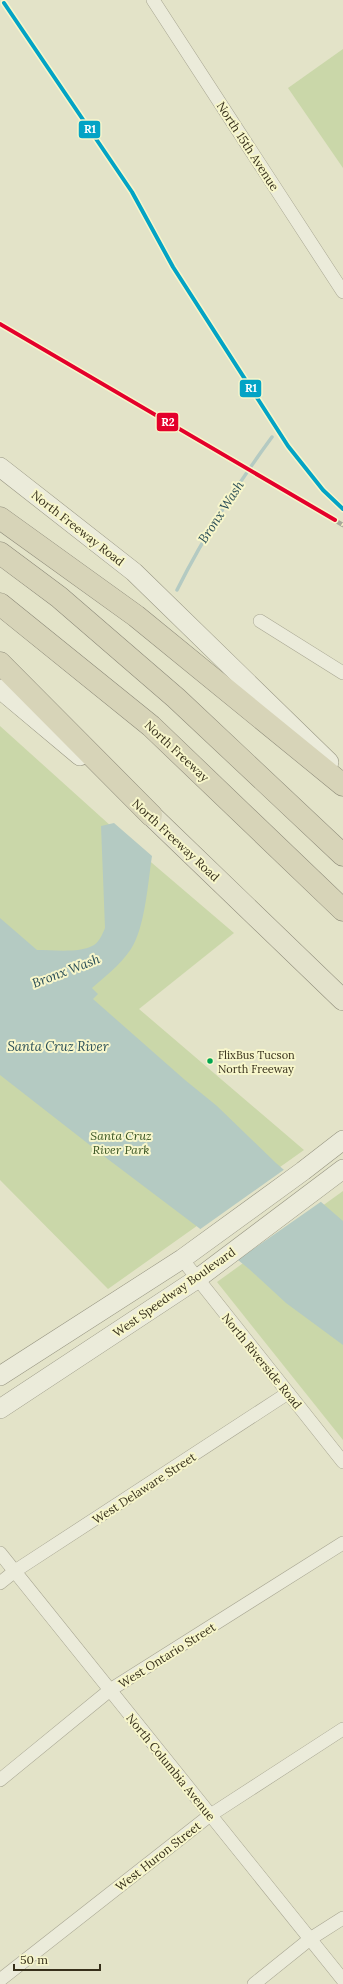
<svg xmlns="http://www.w3.org/2000/svg" width="343" height="1984" font-family="Lora,serif">
<style>
.green{fill:#cad7a9}
.water{fill:#b4cac2}
.pier{fill:#e3e3c8}
.lines{fill:none;stroke-linecap:round;stroke-linejoin:round}
.stream{stroke:#b4cac2;stroke-width:3.5}
.minor-casing{stroke:#a8a692;stroke-width:14}
.secondary-casing{stroke:#979582;stroke-width:20}
.primary-casing{stroke:#8d8a79;stroke-width:22}
.motorway-casing{stroke:#8d8a79;stroke-width:23}
.minor{stroke:#ebebda;stroke-width:13}
.secondary{stroke:#ebebda;stroke-width:19}
.primary{stroke:#e3e2cb;stroke-width:21}
.motorway{stroke:#d7d4b8;stroke-width:22}
.rail-casing{stroke:#aaa99b;stroke-width:4.5}
.rail{stroke:#f7f6cb;stroke-width:3;stroke-dasharray:9;stroke-linecap:butt}
.rail-1-casing{stroke:#f7f6cb;stroke-width:7}
.rail-2-casing{stroke:#f7f6cb;stroke-width:7}
.rail-1{stroke:#03a3c5;stroke-width:4}
.rail-2{stroke:#e4002b;stroke-width:4}
.bus-dot{fill:#00a651;stroke:#f7f6cb;stroke-width:1.5}
.labels{text-anchor:middle;dominant-baseline:central;stroke-width:4;stroke-linejoin:round;paint-order:stroke}
.bus-label{font-size:11px;fill:#362f1a;stroke:#f7f6cb;text-anchor:start}
.street-label{font-size:12px;fill:#362f1a;stroke:#f7f6cb}
.park-label{font-size:12px;font-style:italic;fill:#385320;stroke:#f7f6cb}
.water-label{font-size:13px;font-style:italic;fill:#294d56;stroke:#f7f6cb}
.line-badge{stroke:#f7f6cb;stroke-width:1.5}
.badge-label{font-size:11px;text-anchor:middle;font-weight:bold;fill:#fff}
</style>
<rect width="100%" height="100%" fill="#e3e3c8"/>
<!-- green -->
<g class="green">
<polygon points="343,49 343,168 288,88"/>
<polygon points="0,726 152,863 234,933 139,1009 304,1150 108,1289 0,1180"/>
<polygon points="343,1191 343,1440 217,1282"/>
</g>
<!-- water -->
<path class="water" d="M 114,823 L 152,856 C 148,882 145,928 131,949 C 120,965 106,976 92,988 L 98,994 L 93,999 L 185,1080 L 217,1106 L 276,1163 L 343,1221 L 343,1345 L 286,1303 L 249,1269 L 199,1228 L 109,1160 L 0,1075 L 0,918 L 37,950 C 52,950 80,953 92,946 C 99,943 102,935 105,928 L 101,826 Z"/>
<!-- pier -->
<polygon class="pier" points="285,1169 322,1201 236,1261 199,1230"/>
<g class="lines">
<!-- stream -->
<path class="stream" d="M 177,590 C 204,536 236,486 272,437"/>
<defs>
<g id="minor">
<polyline points="153,0 343,292"/>
<polyline points="260,621 343,673"/>
<polyline points="182,1259 343,1462"/>
<polyline points="0,1553 343,1980"/>
<polyline points="0,1583 15,1571 288,1393"/>
<polyline points="0,1780 110,1690 343,1543"/>
<polyline points="0,1980 209,1816 343,1729"/>
<polyline points="254,1984 310,1939 343,1918"/>
</g>
<g id="secondary">
<polyline points="0,467 134,572 329,762"/>
<polyline points="0,689 80,756"/>
<polyline points="0,1376 182,1259 303,1171 343,1140"/>
<polyline points="0,1409 197,1279 343,1169"/>
</g>
<polyline id="primary" points="151,815 343,1000"/>
<g id="motorway">
<polyline points="0,518 136,616 343,785"/>
<polyline points="0,553 59,597 176,698 343,855"/>
<polyline points="0,604 151,726 343,910"/>
<polyline points="0,663 151,815"/>
</g>
</defs>
<!-- minor casing -->
<use href="#minor" class="minor-casing"/>
<!-- secondary casing -->
<use href="#secondary" class="secondary-casing"/>
<!-- primary casing -->
<use href="#primary" class="primary-casing"/>
<!-- motorway casing -->
<use href="#motorway" class="motorway-casing"/>
<!-- minor -->
<use href="#minor" class="minor"/>
<!-- secondary -->
<use href="#secondary" class="secondary"/>
<!-- primary -->
<use href="#primary" class="primary"/>
<!-- motorway -->
<use href="#motorway" class="motorway"/>
<defs>
<g id="rail">
<polyline points="4,3 132,192 173,267 288,446 323,490 343,509"/>
<polyline points="0,324 343,525"/>
</g>
</defs>
<!-- rail casing -->
<use href="#rail" class="rail-casing"/>
<!-- rail -->
<use href="#rail" class="rail"/>
<defs>
<polyline id="rail-1" points="4,3 132,192 173,267 288,446 323,490 343,509"/>
<polyline id="rail-2" points="0,324 335,520"/>
</defs>
<!-- rail-1 casing -->
<use href="#rail-1" class="rail-1-casing"/>
<!-- rail-2 casing -->
<use href="#rail-2" class="rail-2-casing"/>
<!-- rail-1 -->
<use href="#rail-1" class="rail-1"/>
<!-- rail-2 -->
<use href="#rail-2" class="rail-2"/>
</g>
<!-- markers -->
<circle class="bus-dot" cx="210" cy="1061" r="3.5"/>
<g class="labels">
<!-- bus labels -->
<g class="bus-label">
<text x="218" y="1055">FlixBus Tucson<tspan x="218" dy="14">North Freeway</tspan></text>
</g>
<!-- street labels -->
<g class="street-label">
<text transform="translate(248 146) rotate(57)">North 15th Avenue</text>
<text transform="translate(78 528) rotate(38)">North Freeway Road</text>
<text transform="translate(177 751) rotate(43)">North Freeway</text>
<text transform="translate(176 840) rotate(43)">North Freeway Road</text>
<text transform="translate(174 1292) rotate(-35)">West Speedway Boulevard</text>
<text transform="translate(262 1361) rotate(51)">North Riverside Road</text>
<text transform="translate(144 1488) rotate(-33)">West Delaware Street</text>
<text transform="translate(167 1655) rotate(-32)">West Ontario Street</text>
<text transform="translate(171 1767) rotate(51)">North Columbia Avenue</text>
<text transform="translate(158 1856) rotate(-38)">West Huron Street</text>
</g>
<!-- park labels -->
<g class="park-label">
<text x="121" y="1135">Santa Cruz<tspan x="121" dy="14">River Park</tspan></text>
</g>
<!-- water labels -->
<g class="water-label">
<text transform="translate(221 512) rotate(-57)">Bronx Wash</text>
<text transform="translate(66 971) rotate(-21)">Bronx Wash</text>
<text x="58" y="1046">Santa Cruz River</text>
</g>
</g>
<g class="line-badge">
<rect x="78" y="120" width="23" height="19" rx="4" fill="#03a3c5"/>
<rect x="239" y="379" width="23" height="19" rx="4" fill="#03a3c5"/>
<rect x="156" y="412" width="23" height="20" rx="4" fill="#e4002b"/>
</g>
<g class="badge-label">
<text x="90" y="133">R1</text>
<text x="251" y="392">R1</text>
<text x="168" y="426">R2</text>
</g>
<!-- scale -->
<path d="M14 1964v6h86v-6" fill="none" stroke="#362f1a" stroke-width="2"/>
<text x="20" y="1964" font-size="12" fill="#362f1a" stroke="#f7f6cb" stroke-width="3" paint-order="stroke">50 m</text>
</svg>
